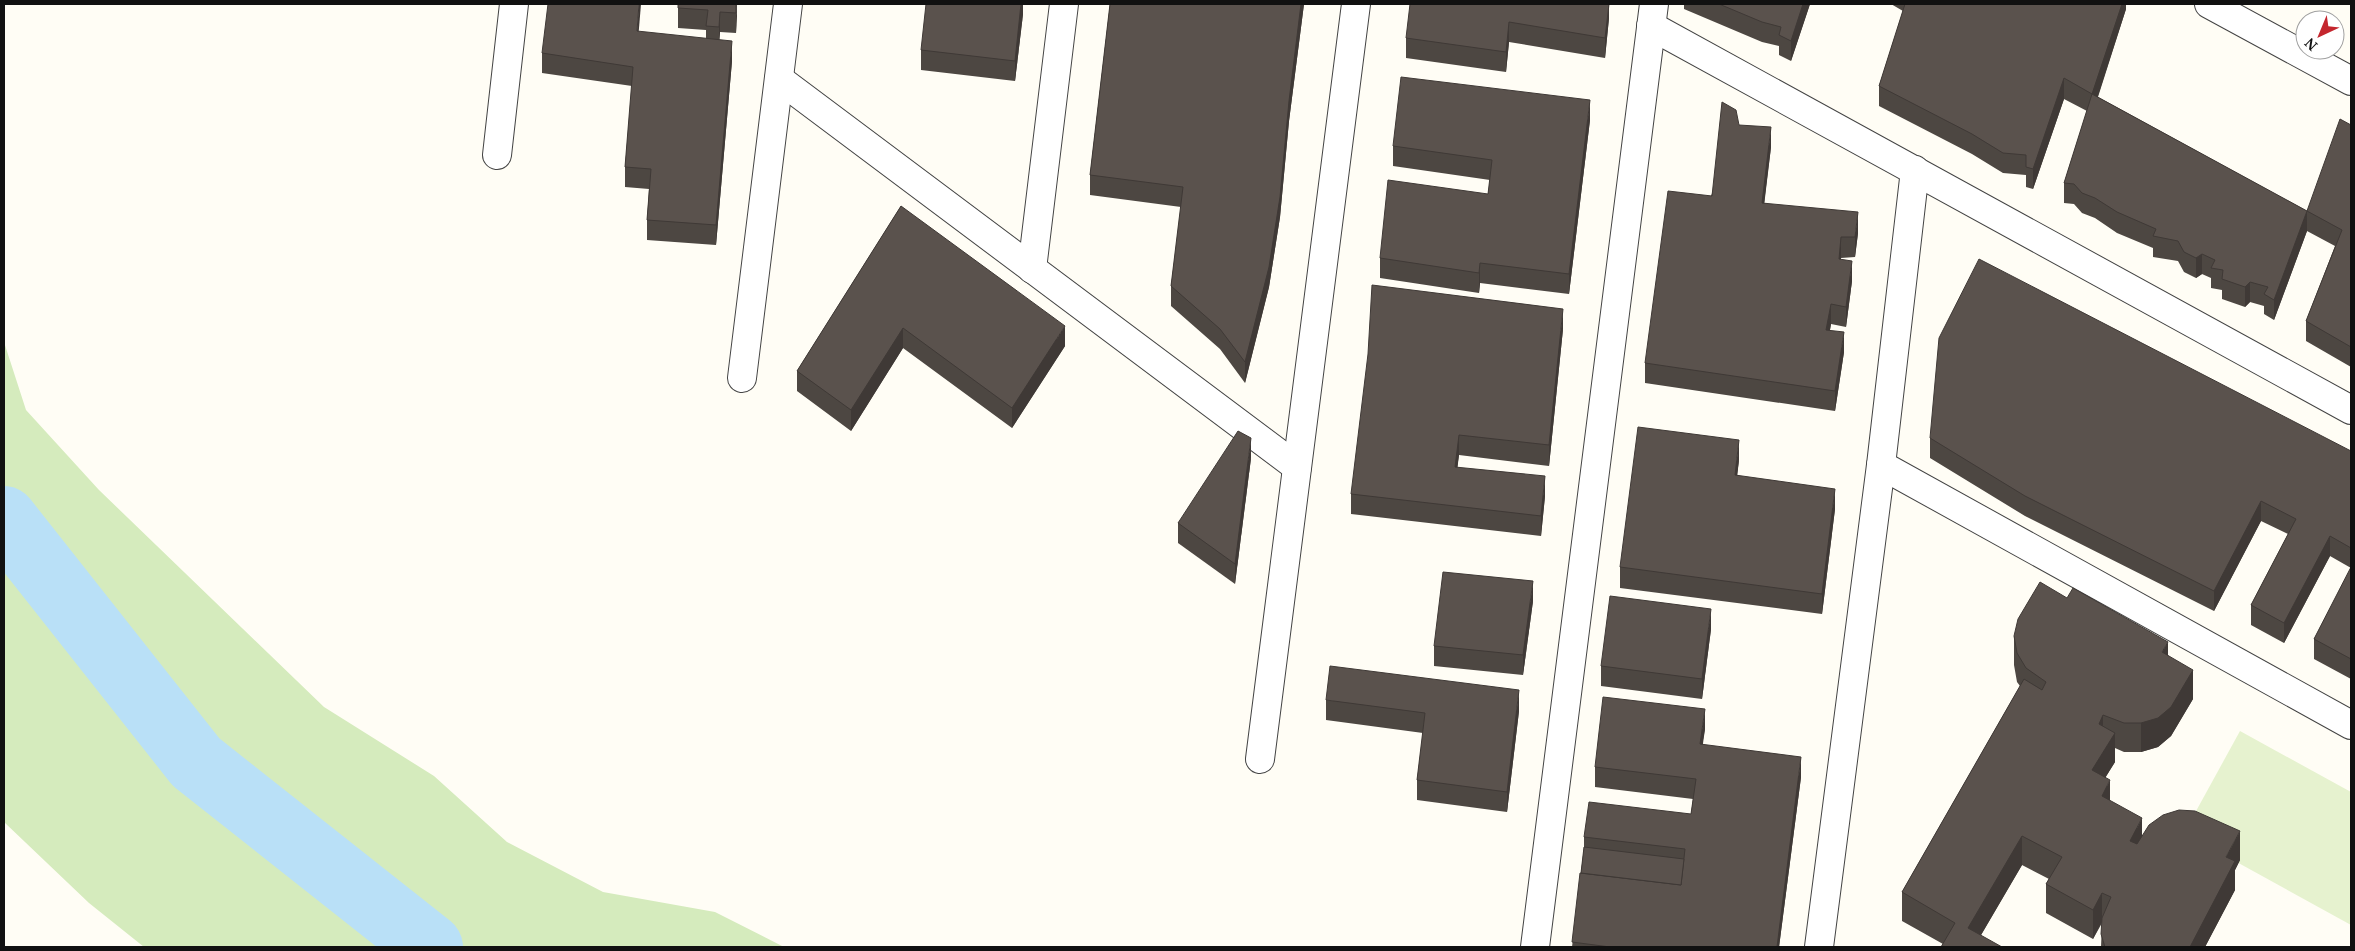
<svg xmlns="http://www.w3.org/2000/svg" width="2355" height="951" font-family="'Noto Serif',serif">
<style>
.green{fill:#d5ebbd}
.pitch{fill:#e6f2cf}
.lines{fill:none;stroke-linecap:round;stroke-linejoin:round}
.river{stroke:#b9e0f7;stroke-width:66}
.street-casing{stroke:#444;stroke-width:30}
.street{stroke:#fff;stroke-width:28}
.wall{fill:#4d4742}
.shaded-wall{fill:#3f3936}
.building{fill:#5a524d;stroke:#3f3936}
</style>
<rect width="100%" height="100%" fill="#fffdf5"/>
<!-- green -->
<polygon class="green" points="4,342 26,410 99,490 324,707 434,776 507,842 603,892 715,912 784,947 144,947 89,903 4,822"/>
<!-- pitch -->
<polygon class="pitch" points="2240,731 2351,792 2351,925 2184,833"/>
<g class="lines">
<!-- river -->
<polyline class="river" points="4,519 196,762 430,947"/>
<defs>
<g id="street">
<polyline points="2209,4 2351,81"/>
<polyline points="1651,26 2351,410"/>
<polyline points="779,79 1297,467"/>
<polyline points="497,155 514,4"/>
<polyline points="1032,269 1064,4"/>
<polyline points="742,378 788,4"/>
<polyline points="1881,465 2351,725"/>
<polyline points="1260,759 1356,4"/>
<polyline points="1535,947 1654,4"/>
<polyline points="1819,947 1881,465 1915,170"/>
</g>
</defs>
<!-- street casing -->
<use href="#street" class="street-casing"/>
<!-- street -->
<use href="#street" class="street"/>
</g>
<!-- wall -->
<g class="wall">
<polygon points="678,4 737,4 736,33 720,32 719,40 732,61 716,245 647,240 647,220 649,189 625,187 625,167 632,86 542,73 542,53 639,32 706,39 706,30 678,28"/>
<polygon points="1023,4 1023,14 1015,81 921,70 921,50"/>
<polygon points="1110,4 1304,4 1289,121 1280,217 1269,287 1245,383 1220,349 1171,306 1171,286 1181,207 1090,195 1090,175"/>
<polygon points="1609,4 1609,18 1605,58 1509,42 1506,72 1406,58 1406,38"/>
<polygon points="1684,4 1810,4 1791,61 1779,55 1779,46 1762,42 1684,9"/>
<polygon points="1891,4 2126,4 2126,9 2098,97 2307,211 2351,125 2351,367 2306,341 2306,321 2335,246 2307,231 2274,320 2264,314 2264,306 2250,302 2245,307 2222,299 2222,290 2211,288 2211,278 2202,274 2196,278 2184,272 2178,261 2153,257 2153,248 2117,233 2095,218 2082,213 2074,204 2064,203 2064,183 2087,111 2064,99 2033,189 2026,187 2026,175 2003,173 1972,154 1879,106 1879,86 1903,11"/>
<polygon points="1590,120 1569,294 1480,283 1479,293 1380,278 1380,258 1488,194 1490,180 1393,166 1393,146"/>
<polygon points="1739,125 1771,147 1764,203 1858,233 1855,257 1841,258 1841,259 1852,281 1846,327 1831,324 1830,330 1844,352 1835,411 1645,383 1645,363"/>
<polygon points="901,206 1065,346 1012,428 903,348 851,431 797,391 797,371"/>
<polygon points="1563,329 1549,466 1459,455 1457,468 1545,496 1541,536 1351,514 1351,494"/>
<polygon points="1930,438 2351,451 2351,679 2314,659 2314,639 2351,568 2330,556 2284,643 2251,625 2251,605 2288,534 2261,521 2214,611 2025,516 1930,458"/>
<polygon points="1251,458 1235,584 1178,543 1178,523"/>
<polygon points="1739,460 1737,475 1835,509 1822,614 1620,588 1620,567"/>
<polygon points="1533,601 1523,675 1434,666 1434,646"/>
<polygon points="1711,629 1702,699 1601,686 1601,666"/>
<polygon points="2014,636 2168,655 2193,699 2171,736 2158,747 2141,752 2124,752 2115,748 2115,762 2105,778 2110,801 2142,835 2240,860 2235,870 2235,890 2205,947 2101,947 2102,923 2093,939 2046,913 2046,884 2049,879 2022,865 1981,935 1943,944 1902,921 1902,892 2020,686 2017,682 2014,665"/>
<polygon points="1326,700 1519,711 1507,812 1417,800 1417,780 1423,733 1326,720"/>
<polygon points="1705,729 1702,745 1801,777 1779,947 1572,947 1584,847 1584,837 1691,814 1693,799 1595,787 1595,767"/>
</g>
<!-- shaded-wall -->
<g class="shaded-wall">
<polygon points="639,4 641,4 637,52 637,31"/>
<polygon points="736,4 737,16 736,33"/>
<polygon points="1021,4 1023,4 1023,14 1015,81 1015,61"/>
<polygon points="1301,4 1304,4 1289,121 1280,217 1269,287 1245,383 1245,362"/>
<polygon points="1609,4 1609,18 1605,58 1605,38"/>
<polygon points="1803,4 1810,4 1791,61 1791,41"/>
<polygon points="2122,4 2126,4 2126,9 2092,114 2092,94"/>
<polygon points="720,12 720,32 719,47 719,27"/>
<polygon points="1509,22 1509,42 1506,72 1506,52"/>
<polygon points="732,41 732,61 716,245 716,225"/>
<polygon points="2064,78 2064,99 2033,189 2033,169"/>
<polygon points="1590,100 1590,120 1569,294 1569,274"/>
<polygon points="1771,127 1771,147 1762,223 1762,203"/>
<polygon points="2307,211 2307,231 2274,320 2274,300"/>
<polygon points="1858,212 1858,233 1855,257 1855,237"/>
<polygon points="1841,237 1841,258 1839,279 1839,259"/>
<polygon points="2202,254 2202,274 2196,278 2196,258"/>
<polygon points="1852,261 1852,281 1846,327 1846,307"/>
<polygon points="1480,263 1480,283 1479,293 1479,273"/>
<polygon points="2250,282 2250,302 2245,307 2245,287"/>
<polygon points="1831,304 1831,324 1826,350 1826,330"/>
<polygon points="1563,309 1563,329 1549,466 1549,445"/>
<polygon points="1065,326 1065,346 1012,428 1012,408"/>
<polygon points="903,328 903,348 851,431 851,410"/>
<polygon points="1844,332 1844,352 1835,411 1835,391"/>
<polygon points="1459,435 1459,455 1455,488 1455,467"/>
<polygon points="1251,438 1251,458 1235,584 1235,564"/>
<polygon points="1739,440 1739,460 1735,495 1735,475"/>
<polygon points="1545,476 1545,496 1541,536 1541,516"/>
<polygon points="1835,489 1835,509 1822,614 1822,594"/>
<polygon points="2261,501 2261,521 2214,611 2214,591"/>
<polygon points="2330,536 2330,556 2284,643 2284,623"/>
<polygon points="1533,581 1533,601 1523,675 1523,655"/>
<polygon points="1711,609 1711,629 1702,699 1702,679"/>
<polygon points="2168,642 2168,671 2162,652"/>
<polygon points="2193,670 2193,699 2171,736 2158,747 2141,752 2141,723"/>
<polygon points="1519,690 1519,711 1507,812 1507,792"/>
<polygon points="1705,709 1705,729 1700,765 1700,744"/>
<polygon points="2103,715 2103,744 2099,724"/>
<polygon points="2115,733 2115,762 2092,799 2092,770"/>
<polygon points="1801,757 1801,777 1779,947 1777,947"/>
<polygon points="2110,780 2110,809 2102,796"/>
<polygon points="2142,818 2142,847 2130,841"/>
<polygon points="2240,831 2240,860 2235,870 2235,890 2205,947 2190,947 2226,857"/>
<polygon points="2022,836 2022,865 1974,947 1968,928"/>
<polygon points="2102,893 2102,921 2093,939 2093,910"/>
</g>
<!-- building -->
<g class="building">
<polygon points="548,4 639,4 637,31 732,41 716,225 647,220 651,169 625,167 633,67 542,53"/>
<polygon points="678,4 736,4 736,13 720,12 719,27 706,26 708,10 678,8"/>
<polygon points="926,4 1021,4 1015,61 921,50"/>
<polygon points="1110,4 1301,4 1289,101 1280,197 1269,267 1245,362 1220,329 1171,286 1183,187 1090,175"/>
<polygon points="1410,4 1609,4 1605,38 1509,22 1506,52 1406,38"/>
<polygon points="1719,4 1803,4 1791,41 1779,35 1781,27 1762,22"/>
<polygon points="1905,4 2122,4 2092,94 2064,78 2033,169 2026,167 2026,155 2003,153 1972,134 1879,86"/>
<polygon points="1401,77 1590,100 1569,274 1480,263 1479,273 1380,258 1388,180 1488,194 1492,160 1393,146"/>
<polygon points="2092,94 2307,211 2274,300 2264,294 2268,287 2250,282 2245,287 2222,279 2223,270 2211,268 2215,260 2202,254 2196,258 2184,252 2178,241 2153,236 2156,229 2117,212 2095,198 2082,193 2074,184 2064,183"/>
<polygon points="1722,102 1736,110 1739,125 1771,127 1762,203 1858,212 1855,237 1841,237 1839,259 1852,261 1846,307 1831,304 1826,330 1844,332 1835,391 1645,363 1668,191 1712,196"/>
<polygon points="2340,119 2351,125 2351,347 2306,321 2342,230 2307,211"/>
<polygon points="901,206 1065,326 1012,408 903,328 851,410 797,371"/>
<polygon points="1979,259 2351,451 2351,548 2330,536 2284,623 2251,605 2296,519 2261,501 2214,591 2025,496 1930,438 1939,338"/>
<polygon points="1372,285 1563,309 1549,445 1459,435 1455,467 1545,476 1541,516 1351,494 1368,354"/>
<polygon points="1638,427 1739,440 1735,475 1835,489 1822,594 1620,567"/>
<polygon points="1238,431 1251,438 1235,564 1178,523"/>
<polygon points="2351,567 2351,659 2314,639"/>
<polygon points="1443,572 1533,581 1523,655 1434,646"/>
<polygon points="2040,582 2067,598 2073,588 2168,642 2162,652 2193,670 2171,707 2158,718 2141,723 2124,723 2103,715 2099,724 2115,733 2092,770 2110,780 2102,796 2142,818 2130,841 2137,844 2149,825 2163,815 2179,810 2195,811 2240,831 2226,857 2235,861 2190,947 2105,947 2101,934 2102,918 2111,897 2102,893 2093,910 2046,884 2062,857 2022,836 1968,928 2002,947 1941,947 1955,923 1902,892 2024,679 2042,690 2046,682 2026,668 2017,653 2014,636 2018,619"/>
<polygon points="1610,596 1711,609 1702,679 1601,666"/>
<polygon points="1330,666 1519,690 1507,792 1417,780 1425,713 1326,700"/>
<polygon points="1603,697 1705,709 1700,744 1801,757 1777,947 1610,947 1572,942 1580,873 1681,885 1685,849 1584,837 1589,802 1691,814 1696,779 1595,767"/>
<polygon points="1584,847 1684,859 1681,885 1581,873"/>
</g>
<!-- border -->
<rect width="2355" height="951" fill="none" stroke="#111111" stroke-width="10"/>
<!-- north arrow -->
<g transform="translate(2320 35) rotate(224)"><circle r="24" fill="#ffffff" stroke="#a0a0a0"/>
<path d="M0-4L9 19L0 12L-9 19Z" fill="#c4262e"/>
<text y="-8" font-size="14" font-weight="bold" text-anchor="middle" fill="#111111">N</text>
</g>
</svg>
